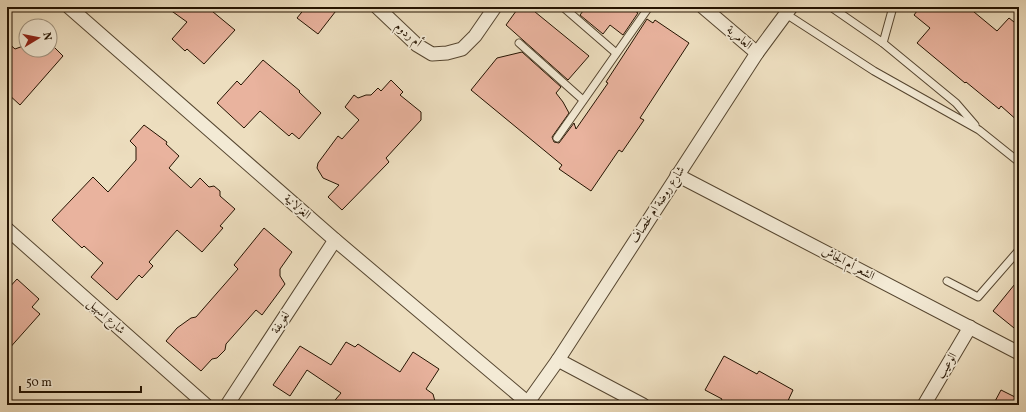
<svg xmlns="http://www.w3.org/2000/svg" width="1026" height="412" font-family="Vollkorn,Amiri,serif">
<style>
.building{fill:#e9b39e;stroke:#241301}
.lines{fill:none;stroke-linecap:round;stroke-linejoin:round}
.lane-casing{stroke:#564630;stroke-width:9}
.street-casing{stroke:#564630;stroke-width:15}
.lane{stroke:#f3ead5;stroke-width:7}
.street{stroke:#f3ead5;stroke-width:13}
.labels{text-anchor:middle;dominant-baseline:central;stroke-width:3.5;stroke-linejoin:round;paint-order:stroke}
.street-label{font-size:12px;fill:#241301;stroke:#f3ead5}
</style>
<rect width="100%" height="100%" fill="#eddebf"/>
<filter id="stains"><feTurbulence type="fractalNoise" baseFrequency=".005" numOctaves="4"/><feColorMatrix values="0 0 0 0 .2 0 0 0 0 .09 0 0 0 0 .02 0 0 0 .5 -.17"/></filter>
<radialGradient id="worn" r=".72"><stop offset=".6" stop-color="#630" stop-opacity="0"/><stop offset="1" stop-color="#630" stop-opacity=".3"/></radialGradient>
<!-- building -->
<g class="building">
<polygon points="166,7 207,7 235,30 204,64 187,49 185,51 172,39 187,22"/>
<polygon points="306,7 339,7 318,34 297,18"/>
<polygon points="519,7 529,7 589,56 568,80 506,25"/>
<polygon points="586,7 629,7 638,13 623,35 610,25 603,34 580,15"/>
<polygon points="920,7 968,7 997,31 1009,18 1019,26 1019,122 1001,106 999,109 966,82 965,83 917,43 930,28 914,15"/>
<polygon points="647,19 653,23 655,20 689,43 640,118 644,120 622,152 619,150 591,191 559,169 562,165 471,90 497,58 522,52 561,87 556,93 563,102 569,113 552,137 554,142 559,143 574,123 576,129 608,83 606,82"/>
<polygon points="7,42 15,49 26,45 26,50 50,50 51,44 63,56 20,105 7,93"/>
<polygon points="263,60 300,91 299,92 321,113 299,139 292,133 289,136 260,111 244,128 217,103 237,81 241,85"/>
<polygon points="391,80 403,92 400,95 421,112 421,120 386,158 389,162 342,210 328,197 339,185 323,178 317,168 318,163 338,136 342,139 359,120 345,107 354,95 358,98 366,95 371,95 378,88 381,91"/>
<polygon points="144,125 167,142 166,144 179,156 169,168 191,188 200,178 209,187 214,186 220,191 220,196 235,209 220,226 223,228 202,252 177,230 149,262 153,266 142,278 139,275 117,300 91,277 103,263 84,246 82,248 52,220 93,177 108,192 136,160 136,147 130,141"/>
<polygon points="264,228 292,252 280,269 280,276 285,284 262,315 256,310 226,344 225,350 217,358 212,359 201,371 166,341 177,328 191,318 196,317 238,269 234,265"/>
<polygon points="17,279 39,299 32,307 40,314 7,351 7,290"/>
<polygon points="1019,279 1019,332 993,311"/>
<polygon points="346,342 355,347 358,344 400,372 413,352 439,369 426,389 433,394 436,405 331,405 341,393 307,370 290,396 273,385 300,346 331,365"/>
<polygon points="724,356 757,374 759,371 793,390 786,405 719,405 722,399 705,390"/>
<polygon points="1001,390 1019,399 1019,405 993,405"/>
</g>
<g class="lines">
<defs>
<g id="lane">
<polyline points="563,7 616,53"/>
<polyline points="831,7 883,43 956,103 975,125"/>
<polyline points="1018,7 1019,8"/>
<polyline points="786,14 874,71 979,130 1019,162"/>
<polyline points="519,43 583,100"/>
<polyline points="883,43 893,7"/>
<polyline points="557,138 649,7"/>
<polyline points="947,281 978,297 1019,250"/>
</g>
<g id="street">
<polyline points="69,7 335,240 528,403"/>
<polyline points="377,7 417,45 432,54 447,53 462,49 475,36 495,7"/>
<polyline points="703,7 757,53"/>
<polyline points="677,175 1019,353"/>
<polyline points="7,229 206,405"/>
<polyline points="558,360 643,405"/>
<polyline points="227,405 335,240"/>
<polyline points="526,405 558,360 757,53 791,7"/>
<polyline points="924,405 970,327"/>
</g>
</defs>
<!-- lane casing -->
<use href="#lane" class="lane-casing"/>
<!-- street casing -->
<use href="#street" class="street-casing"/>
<!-- lane -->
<use href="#lane" class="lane"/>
<!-- street -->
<use href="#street" class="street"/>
</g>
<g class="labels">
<!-- street labels -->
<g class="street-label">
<text transform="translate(408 35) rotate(40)">أم ردوم</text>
<text transform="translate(739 38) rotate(41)">العامرية</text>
<text transform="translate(658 205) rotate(-57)">شارع روضة ام لخصاف</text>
<text transform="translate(297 207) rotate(41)">الغزلانية</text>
<text transform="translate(848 264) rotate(28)">الشعر أم الجاش</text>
<text transform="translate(106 317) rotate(42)">شارع اسهيل</text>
<text transform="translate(281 323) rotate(-57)">لغويفة</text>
<text transform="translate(947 366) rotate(-59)">الوعيب</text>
</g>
</g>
<!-- margin -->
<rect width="1026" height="412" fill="none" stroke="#eddebf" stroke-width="24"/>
<rect x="8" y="8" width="1010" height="396" fill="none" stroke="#241301" stroke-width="2"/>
<rect x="12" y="12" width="1002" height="388" fill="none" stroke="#241301"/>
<!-- north arrow -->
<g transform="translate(38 38) rotate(80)"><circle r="19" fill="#f3ead5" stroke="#a09480"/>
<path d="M0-3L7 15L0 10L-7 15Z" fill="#8f2418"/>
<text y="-6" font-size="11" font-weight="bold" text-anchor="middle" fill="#241301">N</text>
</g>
<!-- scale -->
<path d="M20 386v6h121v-6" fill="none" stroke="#241301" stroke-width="2"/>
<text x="26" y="386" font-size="12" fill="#241301" stroke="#f3ead5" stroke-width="3" paint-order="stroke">50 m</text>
<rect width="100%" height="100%" filter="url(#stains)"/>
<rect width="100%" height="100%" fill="url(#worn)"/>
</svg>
